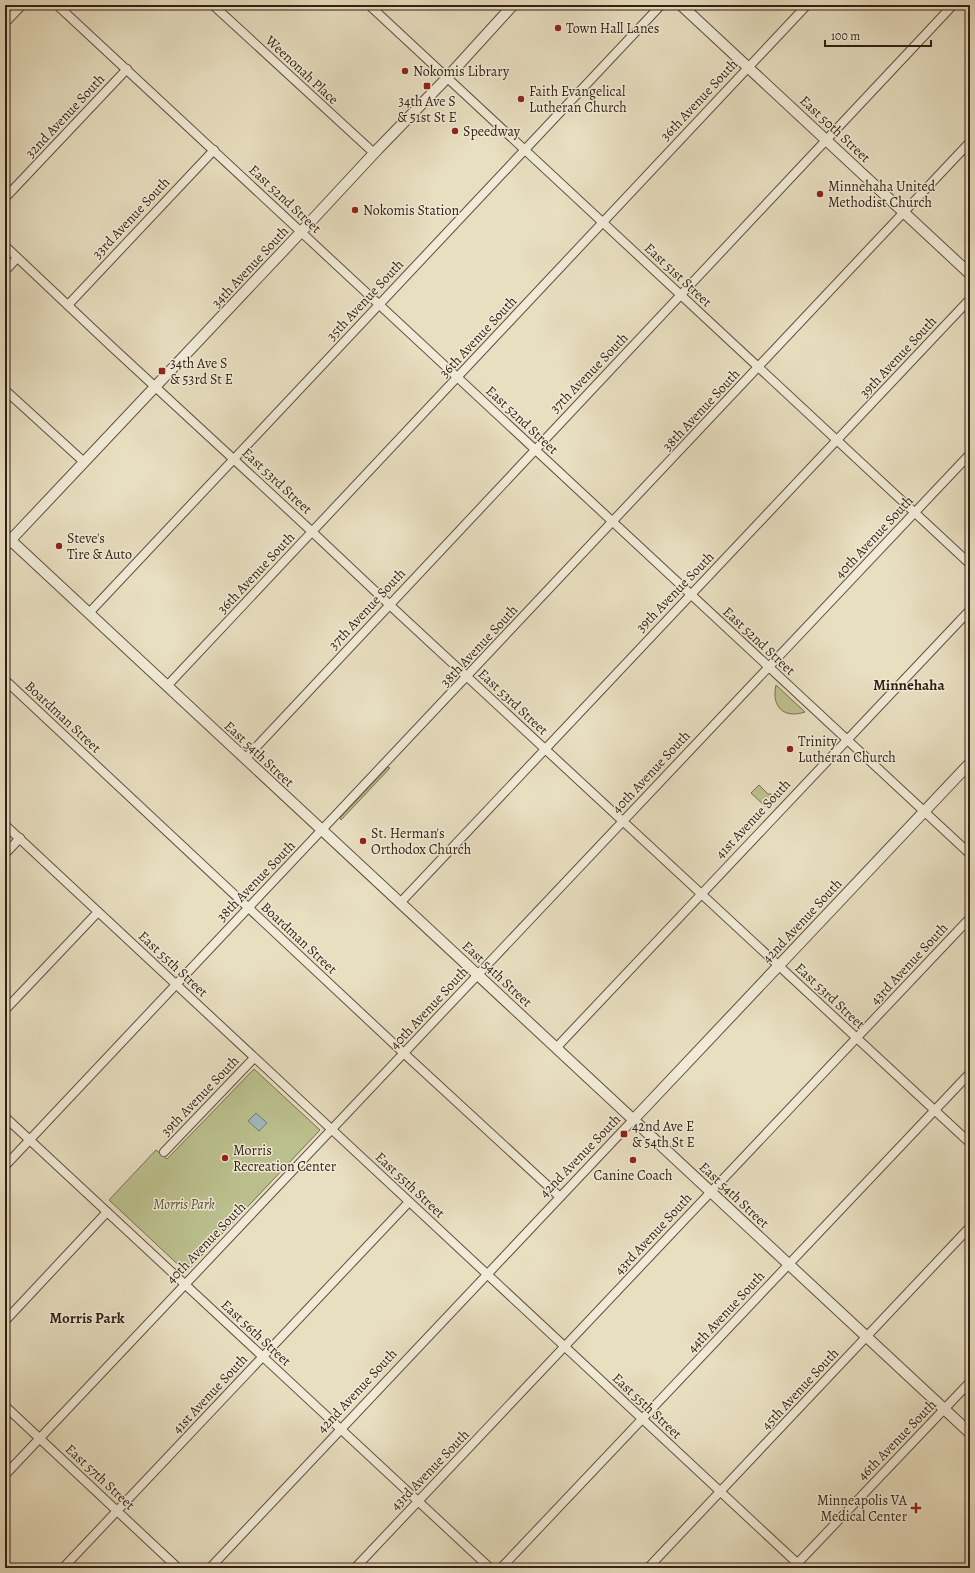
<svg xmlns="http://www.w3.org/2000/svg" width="975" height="1573" font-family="Alegreya,serif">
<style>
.green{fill:#bcc08e;stroke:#777050}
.water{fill:#9cb9bd;stroke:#727b79}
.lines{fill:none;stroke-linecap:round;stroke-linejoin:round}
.minor-casing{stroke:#604f3e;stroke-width:10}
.tertiary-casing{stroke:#604f3e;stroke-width:12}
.minor{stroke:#f0ead6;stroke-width:8}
.tertiary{stroke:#f0ead6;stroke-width:10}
.poi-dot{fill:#8f2418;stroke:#f0ead6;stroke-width:1.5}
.labels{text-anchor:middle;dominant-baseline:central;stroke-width:3;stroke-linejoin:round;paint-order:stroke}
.poi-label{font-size:14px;fill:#321f13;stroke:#f0ead6;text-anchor:start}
.street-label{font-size:14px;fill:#321f13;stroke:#f0ead6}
.park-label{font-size:14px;font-style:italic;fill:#5b4f38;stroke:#f0ead6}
.neighbourhood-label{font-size:15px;font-weight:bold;fill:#321f13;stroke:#f0ead6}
</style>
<rect width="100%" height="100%" fill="#e8dec0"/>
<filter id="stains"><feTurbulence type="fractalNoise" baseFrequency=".005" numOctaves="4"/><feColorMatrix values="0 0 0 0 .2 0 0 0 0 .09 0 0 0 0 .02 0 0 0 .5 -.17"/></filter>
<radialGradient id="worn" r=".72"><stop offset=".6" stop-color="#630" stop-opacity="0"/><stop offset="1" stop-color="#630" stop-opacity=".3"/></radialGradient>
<!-- green -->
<g class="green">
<path d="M 776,685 L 805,712 C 784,719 771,707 776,685 Z"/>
<polygon points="388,767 390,768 341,820 340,818"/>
<polygon points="759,785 768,794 771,794 775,798 767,808 751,793"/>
<polygon points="254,1069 320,1130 186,1272 109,1200 156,1150 167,1159"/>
</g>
<!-- water -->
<polygon class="water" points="256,1113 267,1123 259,1131 248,1121"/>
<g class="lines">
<defs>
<g id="minor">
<polyline points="57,5 970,854"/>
<polyline points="213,5 374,153"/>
<polyline points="369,5 970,564"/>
<polyline points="5,23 22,5"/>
<polyline points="5,198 127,69"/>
<polyline points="5,246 111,346 307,527 394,609 970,1143"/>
<polyline points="5,271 17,258"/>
<polyline points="68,305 214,150"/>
<polyline points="5,390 84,462"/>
<polyline points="89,613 661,5"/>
<polyline points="5,680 409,1058 560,1197"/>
<polyline points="167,686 807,5"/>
<polyline points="245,759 953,5"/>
<polyline points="5,825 797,1563"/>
<polyline points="5,854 20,838"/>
<polyline points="400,903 970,299"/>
<polyline points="5,1010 98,912"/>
<polyline points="556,1048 970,610"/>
<polyline points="5,1117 490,1568"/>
<polyline points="164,1152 254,1058"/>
<polyline points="5,1166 970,142"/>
<polyline points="5,1321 107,1212"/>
<polyline points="5,1406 178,1568"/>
<polyline points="5,1475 970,454"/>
<polyline points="63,1568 409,1202"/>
<polyline points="210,1568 633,1120"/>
<polyline points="355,1568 970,918"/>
<polyline points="501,1568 970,1073"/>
<polyline points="648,1568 970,1227"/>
<polyline points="793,1568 970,1382"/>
</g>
<g id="tertiary">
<polyline points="681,5 970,274"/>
<polyline points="5,535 970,1433"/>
<polyline points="5,546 301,232 378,149 443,82 513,5"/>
<polyline points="633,1120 970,763"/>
</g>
</defs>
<!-- minor casing -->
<use href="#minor" class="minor-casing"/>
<!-- tertiary casing -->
<use href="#tertiary" class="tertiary-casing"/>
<!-- minor -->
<use href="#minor" class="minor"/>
<!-- tertiary -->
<use href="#tertiary" class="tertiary"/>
</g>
<!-- markers -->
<g class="poi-dot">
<circle cx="558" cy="28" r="4"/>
<circle cx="405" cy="71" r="4"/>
<rect x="423" y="82" width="8" height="8" rx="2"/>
<circle cx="521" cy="99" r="4"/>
<circle cx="455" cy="131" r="4"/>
<circle cx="820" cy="194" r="4"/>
<circle cx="355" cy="210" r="4"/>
<rect x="158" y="367" width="8" height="8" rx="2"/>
<circle cx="59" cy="546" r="4"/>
<circle cx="790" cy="749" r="4"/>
<circle cx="363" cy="841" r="4"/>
<rect x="620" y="1130" width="8" height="8" rx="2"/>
<circle cx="225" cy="1158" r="4"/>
<circle cx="633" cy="1160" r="4"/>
<path d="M914 1502h4v4h4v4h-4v4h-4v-4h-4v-4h4z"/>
</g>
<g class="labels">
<!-- poi labels -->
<g class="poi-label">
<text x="566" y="28">Town Hall Lanes</text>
<text x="413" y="71">Nokomis Library</text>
<text x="529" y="91">Faith Evangelical<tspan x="529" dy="16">Lutheran Church</tspan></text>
<text x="427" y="101" text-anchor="middle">34th Ave S<tspan x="427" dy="16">&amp; 51st St E</tspan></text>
<text x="463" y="131">Speedway</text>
<text x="828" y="186">Minnehaha United<tspan x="828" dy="16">Methodist Church</tspan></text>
<text x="363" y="210">Nokomis Station</text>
<text x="170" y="363">34th Ave S<tspan x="170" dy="16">&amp; 53rd St E</tspan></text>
<text x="67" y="538">Steve's<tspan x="67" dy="16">Tire &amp; Auto</tspan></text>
<text x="798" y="741">Trinity<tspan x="798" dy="16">Lutheran Church</tspan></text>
<text x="371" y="833">St. Herman's<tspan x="371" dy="16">Orthodox Church</tspan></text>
<text x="632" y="1126">42nd Ave E<tspan x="632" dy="16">&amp; 54th St E</tspan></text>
<text x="233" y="1150">Morris<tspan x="233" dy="16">Recreation Center</tspan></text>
<text x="633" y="1175" text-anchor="middle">Canine Coach</text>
<text x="907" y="1500" text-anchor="end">Minneapolis VA<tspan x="907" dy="16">Medical Center</tspan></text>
</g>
<!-- street labels -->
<g class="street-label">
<text transform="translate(302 70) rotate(43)">Weenonah Place</text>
<text transform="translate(699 100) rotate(-47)">36th Avenue South</text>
<text transform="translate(65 116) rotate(-47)">32nd Avenue South</text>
<text transform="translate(835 129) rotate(43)">East 50th Street</text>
<text transform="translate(285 199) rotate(43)">East 52nd Street</text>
<text transform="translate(131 218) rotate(-47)">33rd Avenue South</text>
<text transform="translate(250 267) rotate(-47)">34th Avenue South</text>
<text transform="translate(678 275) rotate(43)">East 51st Street</text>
<text transform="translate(365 300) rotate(-47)">35th Avenue South</text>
<text transform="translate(478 337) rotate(-47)">36th Avenue South</text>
<text transform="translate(898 357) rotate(-47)">39th Avenue South</text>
<text transform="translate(589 373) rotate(-46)">37th Avenue South</text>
<text transform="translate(701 410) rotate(-47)">38th Avenue South</text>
<text transform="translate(522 420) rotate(43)">East 52nd Street</text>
<text transform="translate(277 481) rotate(43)">East 53rd Street</text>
<text transform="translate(874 537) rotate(-47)">40th Avenue South</text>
<text transform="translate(256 573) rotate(-47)">36th Avenue South</text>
<text transform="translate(675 592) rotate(-46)">39th Avenue South</text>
<text transform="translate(367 609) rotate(-47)">37th Avenue South</text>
<text transform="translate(759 641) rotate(43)">East 52nd Street</text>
<text transform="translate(479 646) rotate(-47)">38th Avenue South</text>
<text transform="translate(513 702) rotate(43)">East 53rd Street</text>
<text transform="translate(63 717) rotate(43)">Boardman Street</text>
<text transform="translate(259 754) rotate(43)">East 54th Street</text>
<text transform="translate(651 772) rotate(-47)">40th Avenue South</text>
<text transform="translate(753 819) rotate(-47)">41st Avenue South</text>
<text transform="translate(256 881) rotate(-46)">38th Avenue South</text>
<text transform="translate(802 921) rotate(-47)">42nd Avenue South</text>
<text transform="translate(299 938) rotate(43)">Boardman Street</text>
<text transform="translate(173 964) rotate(43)">East 55th Street</text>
<text transform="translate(909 964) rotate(-47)">43rd Avenue South</text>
<text transform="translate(497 974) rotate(43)">East 54th Street</text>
<text transform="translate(830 996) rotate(43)">East 53rd Street</text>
<text transform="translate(429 1008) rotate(-47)">40th Avenue South</text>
<text transform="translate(200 1096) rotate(-46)">39th Avenue South</text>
<text transform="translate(580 1156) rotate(-46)">42nd Avenue South</text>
<text transform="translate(410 1185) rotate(43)">East 55th Street</text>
<text transform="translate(734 1195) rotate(43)">East 54th Street</text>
<text transform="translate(653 1234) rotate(-47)">43rd Avenue South</text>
<text transform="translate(206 1243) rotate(-46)">40th Avenue South</text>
<text transform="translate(726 1312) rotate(-47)">44th Avenue South</text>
<text transform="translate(256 1333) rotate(43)">East 56th Street</text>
<text transform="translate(800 1389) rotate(-47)">45th Avenue South</text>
<text transform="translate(357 1391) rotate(-47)">42nd Avenue South</text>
<text transform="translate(210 1394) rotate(-47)">41st Avenue South</text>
<text transform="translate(647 1406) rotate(43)">East 55th Street</text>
<text transform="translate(897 1440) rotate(-46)">46th Avenue South</text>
<text transform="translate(430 1470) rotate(-46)">43rd Avenue South</text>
<text transform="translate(100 1477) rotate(43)">East 57th Street</text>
</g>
<!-- park labels -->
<g class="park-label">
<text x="184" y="1204">Morris Park</text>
</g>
<!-- neighbourhood labels -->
<g class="neighbourhood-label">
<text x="909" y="685">Minnehaha</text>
<text x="87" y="1318">Morris Park</text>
</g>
</g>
<!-- margin -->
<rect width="975" height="1573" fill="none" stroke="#e8dec0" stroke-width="20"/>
<rect x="6" y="6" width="963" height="1561" fill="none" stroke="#321f13" stroke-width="2"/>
<rect x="10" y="10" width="955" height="1553" fill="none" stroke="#321f13"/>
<!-- scale -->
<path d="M825 40v6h106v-6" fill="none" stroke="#321f13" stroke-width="2"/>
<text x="831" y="40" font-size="12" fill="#321f13" stroke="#f0ead6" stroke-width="3" paint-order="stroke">100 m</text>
<rect width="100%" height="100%" filter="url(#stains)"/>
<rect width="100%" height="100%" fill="url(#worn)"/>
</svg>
